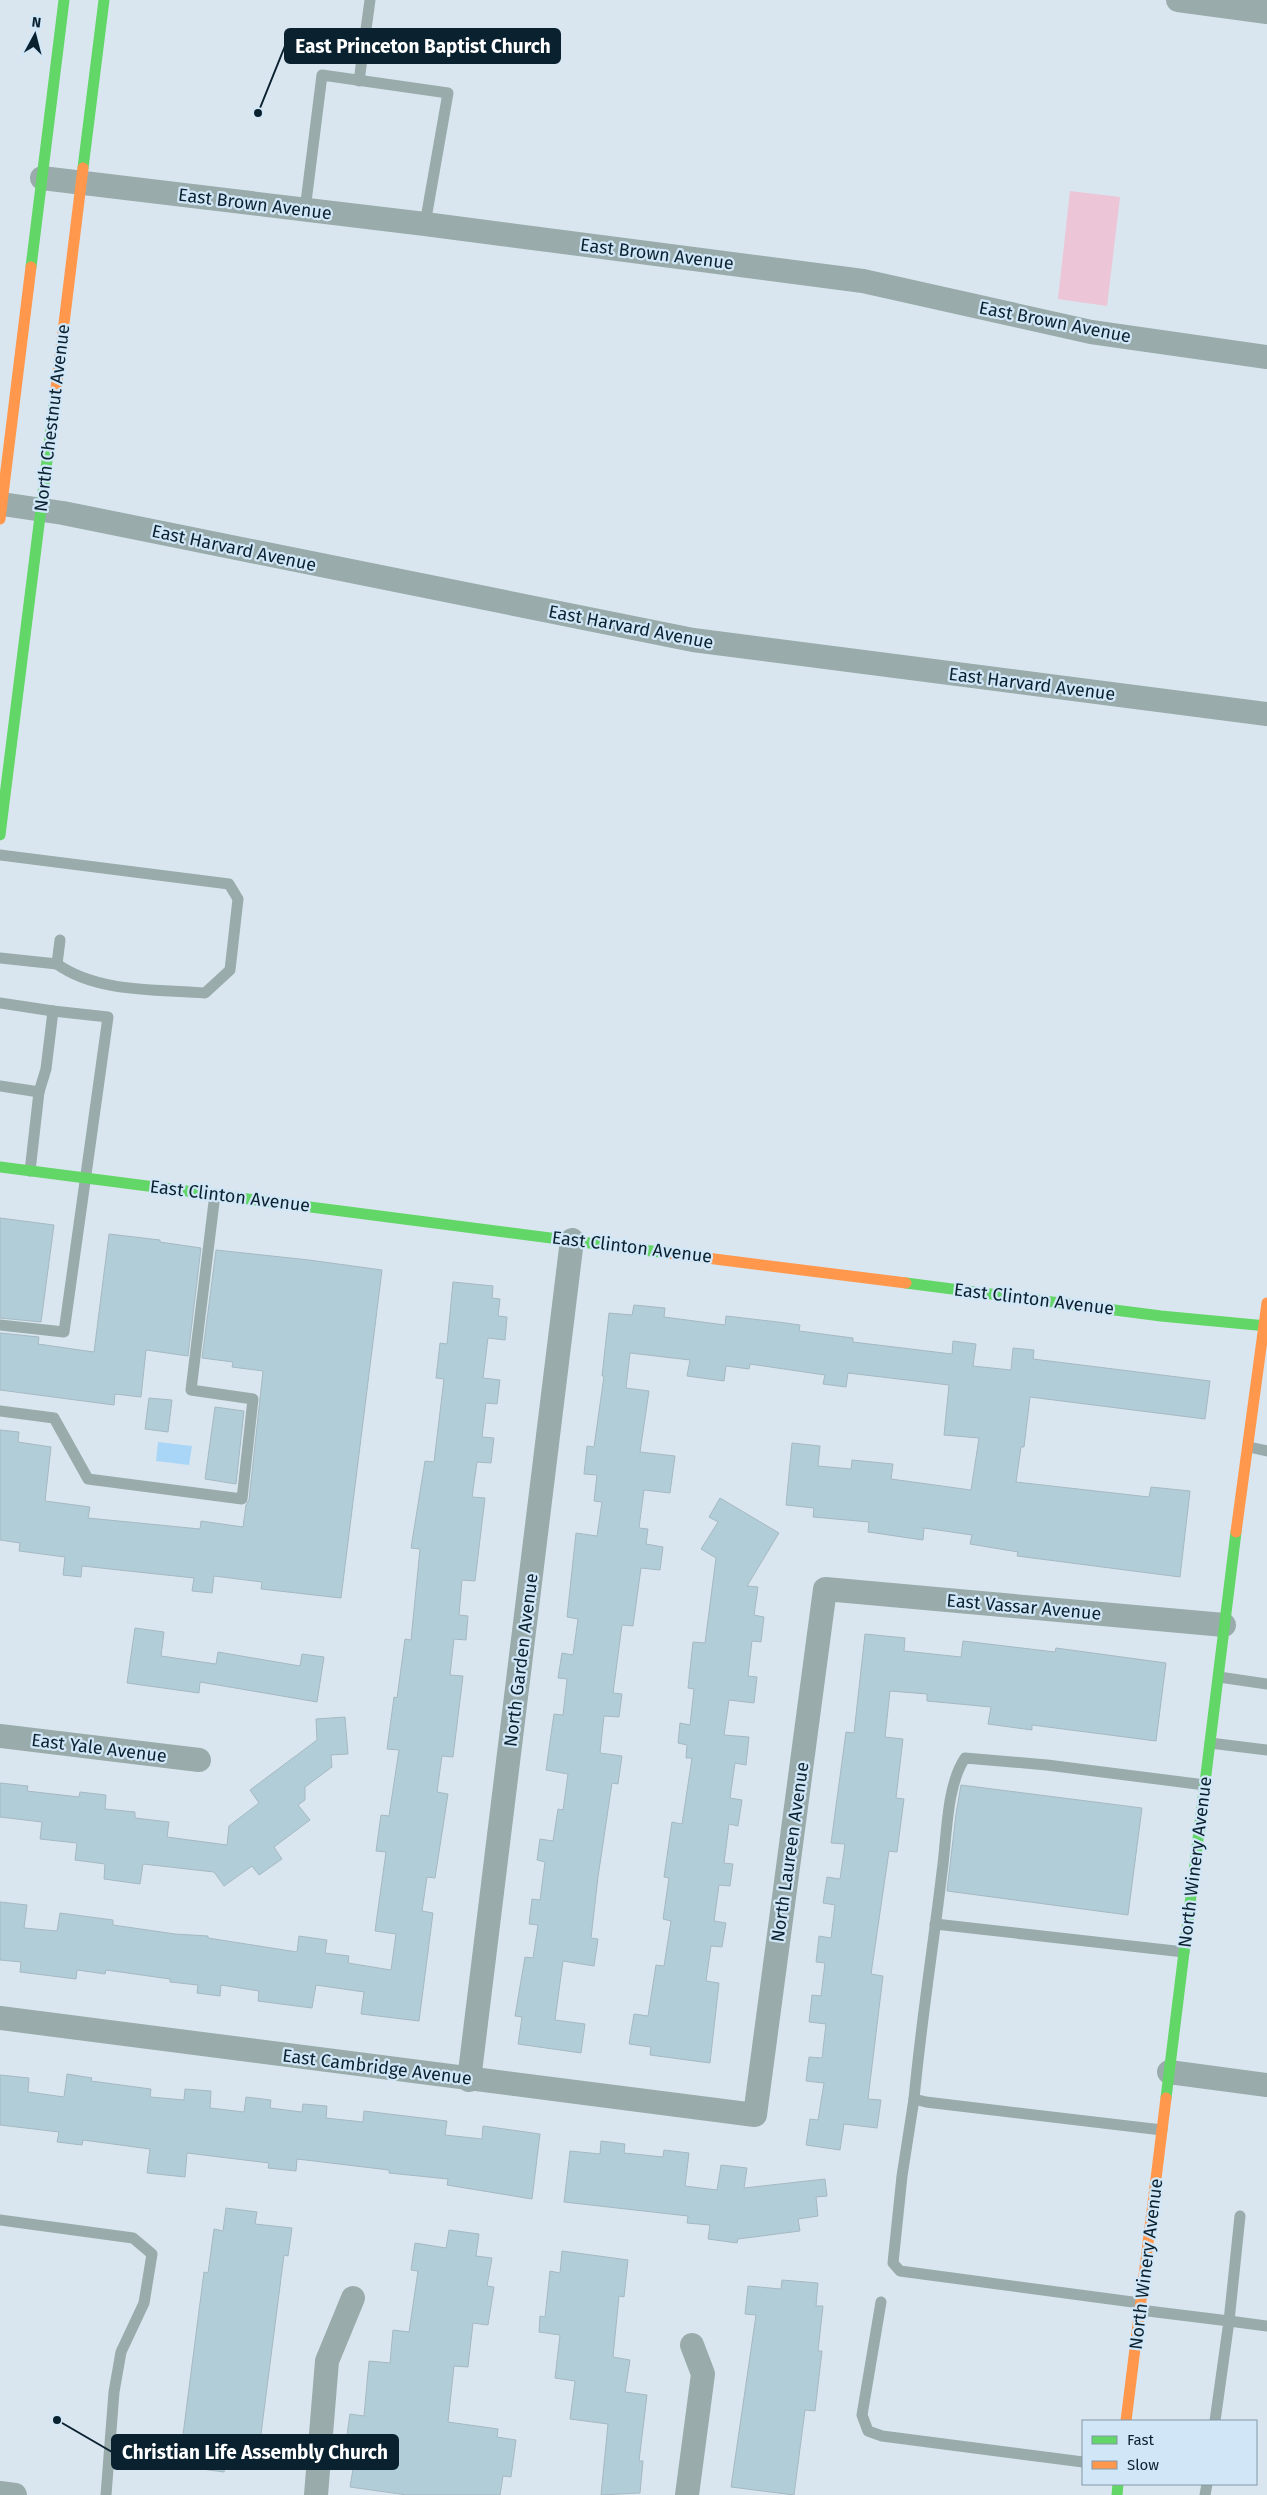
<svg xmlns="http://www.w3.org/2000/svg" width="1267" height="2495" font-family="'Fira Sans',sans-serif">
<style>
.green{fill:#ecc5d6}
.water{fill:#a9d6f7}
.building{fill:#b1cdd8;stroke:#a6b9c2}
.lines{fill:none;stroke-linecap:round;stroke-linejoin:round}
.lane{stroke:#99abab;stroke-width:11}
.street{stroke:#99abab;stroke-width:24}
.fast{stroke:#63d668;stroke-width:11}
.slow{stroke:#ff974d;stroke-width:11}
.labels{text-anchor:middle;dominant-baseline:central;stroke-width:4.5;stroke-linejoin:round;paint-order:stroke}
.street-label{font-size:18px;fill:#0a2130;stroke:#d1e7f8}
.leader{fill:none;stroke:#0a2130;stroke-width:2}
.callout-dot{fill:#0a2130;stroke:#d1e7f8;stroke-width:2}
.callout{fill:#0a2130;stroke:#0a2130;stroke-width:2}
.callout-label{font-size:19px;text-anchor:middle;font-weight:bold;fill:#fff}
</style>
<rect width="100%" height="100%" fill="#dae6ef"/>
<!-- green -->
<polygon class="green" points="1070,191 1120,197 1107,306 1058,299"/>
<!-- water -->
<polygon class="water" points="158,1442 192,1446 189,1465 156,1461"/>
<!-- building -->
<g class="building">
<polygon points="0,1218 54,1225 41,1322 0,1318"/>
<polygon points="109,1234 160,1240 160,1242 201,1248 188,1356 146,1350 141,1397 115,1394 114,1405 0,1390 0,1333 39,1337 38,1344 94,1352"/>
<polygon points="216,1250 309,1260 382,1270 341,1598 261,1589 262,1582 214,1576 212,1593 192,1591 194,1578 82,1566 81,1577 63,1575 65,1557 19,1551 20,1543 0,1540 0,1430 19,1432 18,1442 51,1447 45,1501 90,1507 88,1518 200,1529 201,1521 243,1527 246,1505 249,1500 263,1371 232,1367 233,1362 202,1358"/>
<polygon points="453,1282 493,1286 492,1298 500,1299 498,1316 507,1317 505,1340 488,1338 483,1378 500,1380 497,1404 486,1403 482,1437 494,1438 491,1463 477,1462 472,1497 485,1498 475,1581 462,1580 459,1615 468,1616 466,1640 454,1639 450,1675 463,1676 453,1757 442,1756 437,1792 448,1794 435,1878 427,1877 422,1911 433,1913 419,2021 361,2014 364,1992 316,1985 312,2008 258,2001 259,1991 221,1985 220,1996 197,1993 198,1985 170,1982 170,1979 106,1970 105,1974 77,1970 76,1979 20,1972 21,1962 0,1960 0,1902 27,1905 24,1928 57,1931 60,1913 113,1920 113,1925 175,1934 208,1936 208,1938 297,1952 299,1936 327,1940 325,1953 349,1956 348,1963 391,1970 396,1934 375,1931 386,1852 376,1851 381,1815 389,1816 399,1750 387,1749 394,1697 397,1698 405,1639 411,1640 420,1549 411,1548 425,1461 434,1462 444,1379 436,1378 440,1343 447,1344"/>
<polygon points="634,1305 665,1308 664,1317 725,1325 726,1316 778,1322 800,1325 799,1331 853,1338 853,1342 952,1354 953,1341 976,1344 973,1366 1011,1370 1013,1348 1034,1350 1033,1359 1210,1381 1205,1419 1030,1397 1024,1447 1021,1447 1016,1482 1149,1497 1151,1487 1190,1491 1180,1577 1017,1556 1018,1552 970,1544 972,1535 924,1528 923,1540 868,1532 869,1522 813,1517 814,1508 786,1505 792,1443 820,1446 818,1466 851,1469 852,1460 893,1464 891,1479 971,1490 979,1438 944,1435 949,1385 848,1373 846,1387 823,1384 825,1375 750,1364 749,1369 726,1366 724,1381 687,1376 690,1360 630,1353 626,1388 649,1391 640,1452 675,1456 670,1493 644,1490 639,1528 648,1529 646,1544 663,1547 660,1570 641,1568 633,1626 622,1625 613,1693 622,1694 619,1717 604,1716 600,1753 622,1756 618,1784 612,1783 598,1877 591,1938 598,1939 594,1966 563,1961 555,2020 585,2024 581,2053 518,2044 522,2017 515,2016 525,1957 533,1958 538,1925 529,1924 532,1899 540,1900 545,1862 537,1860 540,1839 553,1841 558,1809 563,1810 568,1774 546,1770 554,1714 563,1715 567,1679 558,1678 562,1653 573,1655 578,1619 567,1617 576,1533 597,1536 602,1502 594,1501 597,1475 584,1474 587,1446 594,1447 604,1376 602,1376 609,1313 632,1315"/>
<polygon points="149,1398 172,1400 168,1432 145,1429"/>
<polygon points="215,1407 244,1411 236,1484 205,1479"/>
<polygon points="720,1498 779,1533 747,1586 758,1587 754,1615 764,1617 761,1642 752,1641 748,1676 757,1677 754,1703 729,1700 724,1735 749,1737 746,1765 735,1763 730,1798 742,1800 738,1826 729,1824 724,1863 733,1864 730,1886 719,1885 714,1921 726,1923 722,1947 711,1946 706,1981 719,1983 710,2063 650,2055 651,2047 629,2044 634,2014 648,2016 656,1965 664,1966 671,1921 663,1919 669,1878 664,1877 672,1822 682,1824 692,1758 686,1758 687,1745 678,1743 680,1723 690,1725 694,1689 688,1688 693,1642 705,1643 716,1558 701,1549 718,1522 709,1517"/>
<polygon points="135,1628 164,1632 161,1656 216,1664 218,1652 300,1666 302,1654 324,1657 317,1702 200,1682 199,1693 127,1683"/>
<polygon points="865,1634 905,1638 904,1651 961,1657 963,1641 1055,1652 1056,1648 1166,1663 1156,1741 1032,1725 1032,1730 988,1724 991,1707 927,1701 927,1694 890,1691 885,1737 903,1739 896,1798 904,1799 897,1852 889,1851 871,1974 883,1976 868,2099 881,2100 877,2128 844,2124 840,2150 806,2145 810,2119 818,2120 824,2083 806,2081 809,2057 822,2058 826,2024 809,2022 812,1995 821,1996 825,1963 816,1962 819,1936 831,1938 835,1905 823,1903 827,1877 840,1879 845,1844 831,1843 846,1732 854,1733"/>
<polygon points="345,1717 348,1754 331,1755 332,1767 305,1787 305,1800 298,1805 310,1820 274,1847 282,1859 259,1875 252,1866 224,1886 214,1872 143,1864 140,1884 104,1879 105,1864 75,1860 77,1843 40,1839 42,1822 0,1817 0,1783 28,1786 27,1791 79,1797 80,1792 106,1795 105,1809 135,1812 135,1818 169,1822 167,1837 227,1845 229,1826 259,1803 250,1790 317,1740 316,1719"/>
<polygon points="961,1785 1142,1808 1128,1915 947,1891 956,1814"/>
<polygon points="67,2074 92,2078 91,2081 151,2089 150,2097 184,2100 185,2089 211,2091 210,2108 244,2112 246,2097 271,2100 270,2108 302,2112 303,2104 327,2106 326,2118 363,2122 364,2111 447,2121 445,2135 482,2139 483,2126 540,2134 532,2199 447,2185 448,2179 389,2173 389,2170 297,2159 296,2171 268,2168 269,2163 187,2153 185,2177 147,2173 150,2149 83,2140 82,2145 57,2142 59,2132 0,2125 0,2075 29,2078 28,2092 64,2097"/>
<polygon points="601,2141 625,2144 624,2153 663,2157 664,2150 689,2153 685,2186 717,2190 721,2165 747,2168 744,2188 825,2179 827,2196 816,2197 818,2216 798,2219 800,2231 738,2239 737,2243 708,2239 710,2225 687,2223 688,2216 564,2202 570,2151 600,2154"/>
<polygon points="226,2208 257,2212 255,2224 292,2228 288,2256 284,2255 257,2465 226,2461 224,2472 179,2466 204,2272 208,2273 214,2229 223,2231"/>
<polygon points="449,2230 479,2234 476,2256 492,2258 487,2286 494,2287 488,2325 473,2323 468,2367 454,2366 448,2422 498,2429 497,2437 516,2440 511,2477 503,2476 500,2495 407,2495 350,2487 355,2457 344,2456 350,2414 364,2416 369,2361 390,2363 393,2330 409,2332 418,2271 411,2270 415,2243 446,2248"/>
<polygon points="562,2251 628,2260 624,2297 619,2296 613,2357 630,2360 625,2392 647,2395 639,2461 643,2461 640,2493 601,2495 608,2424 570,2419 575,2381 555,2378 560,2335 539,2332 540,2316 545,2317 550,2271 560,2273"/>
<polygon points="782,2280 818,2283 816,2306 823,2306 818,2351 822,2351 815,2411 805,2410 794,2495 731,2487 756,2315 745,2314 748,2286 781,2289"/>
</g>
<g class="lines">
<!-- lane -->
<g class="lane">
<polyline points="359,81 370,0"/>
<polyline points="305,210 322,75 448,93 425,224"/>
<path d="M 0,855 L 229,884 L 238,899 L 230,970 L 205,993 C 158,989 97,993 57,964"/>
<polyline points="0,958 57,964 60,940"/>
<polyline points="0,1003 53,1011 46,1069 39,1092"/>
<polyline points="0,1086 39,1092 30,1171"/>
<polyline points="0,1325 64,1332 108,1017 53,1011"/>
<polyline points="0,1411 54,1418 88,1479 242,1499 253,1399 191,1390 215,1194"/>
<polyline points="1249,1447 1267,1451"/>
<polyline points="1219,1677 1267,1684"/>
<polyline points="1210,1743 1267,1750"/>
<polyline points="935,1924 1184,1952"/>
<polyline points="914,2099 902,2176 893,2263 900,2271 1140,2303"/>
<path d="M 1162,2130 L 926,2102 L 914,2099 C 921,2023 933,1948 942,1872 C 947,1838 946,1786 965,1758 L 1047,1765 L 1205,1785"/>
<polyline points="1240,2216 1229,2321 1267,2326"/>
<polyline points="0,2220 133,2238 152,2254 144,2303 121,2352 114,2392 106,2495"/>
<polyline points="881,2302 862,2415 868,2431 882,2436 1083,2462"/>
<polyline points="1140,2310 1229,2321 1215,2421"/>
<polyline points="1205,2495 1207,2484"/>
</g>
<!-- street -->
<g class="street">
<polyline points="1178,0 1267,12"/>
<polyline points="42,178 425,224 863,281 1091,332 1267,357"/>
<polyline points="2,504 63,513 693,640 1267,714"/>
<polyline points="0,1736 199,1760"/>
<polyline points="0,2018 755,2115 825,1589 1224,1625"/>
<polyline points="1169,2072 1267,2085"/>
<polyline points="469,2080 572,1240"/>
<polyline points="0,2493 15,2495"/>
<polyline points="316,2495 327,2361 353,2298"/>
<polyline points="687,2495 703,2374 692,2345"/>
</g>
<!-- fast -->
<g class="fast">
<polyline points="83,168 104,0"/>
<polyline points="31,267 64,0"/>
<polyline points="0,835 56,389"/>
<polyline points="0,1167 667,1253"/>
<polyline points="906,1283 1161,1316 1267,1326"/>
<polyline points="1166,2098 1236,1532"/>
<polyline points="1117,2495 1118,2484"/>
</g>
<!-- slow -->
<g class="slow">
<polyline points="56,389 83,168"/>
<polyline points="0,519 31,267"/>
<polyline points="667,1253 906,1283"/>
<polyline points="1236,1532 1267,1303"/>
<polyline points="1126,2421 1166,2098"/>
</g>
</g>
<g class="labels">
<!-- street labels -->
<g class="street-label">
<text transform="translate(255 204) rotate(7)">East Brown Avenue</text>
<text transform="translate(657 254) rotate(7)">East Brown Avenue</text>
<text transform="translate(1055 322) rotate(11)">East Brown Avenue</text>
<text transform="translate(52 418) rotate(-83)">North Chestnut Avenue</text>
<text transform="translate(234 548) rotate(12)">East Harvard Avenue</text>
<text transform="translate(631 627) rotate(11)">East Harvard Avenue</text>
<text transform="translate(1032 684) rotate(7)">East Harvard Avenue</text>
<text transform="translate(230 1196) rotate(7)">East Clinton Avenue</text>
<text transform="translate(632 1247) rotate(7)">East Clinton Avenue</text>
<text transform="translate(1034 1299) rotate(7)">East Clinton Avenue</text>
<text transform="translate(1024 1607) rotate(5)">East Vassar Avenue</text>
<text transform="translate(521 1660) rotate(-83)">North Garden Avenue</text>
<text transform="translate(99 1748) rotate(7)">East Yale Avenue</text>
<text transform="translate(790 1852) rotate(-82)">North Laureen Avenue</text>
<text transform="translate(1195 1862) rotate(-83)">North Winery Avenue</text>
<text transform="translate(377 2067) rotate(7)">East Cambridge Avenue</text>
<text transform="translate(1146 2264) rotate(-83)">North Winery Avenue</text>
</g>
</g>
<!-- callouts -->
<path class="leader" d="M258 113L285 46M57 2420L112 2452"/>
<g class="callout-dot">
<circle cx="258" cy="113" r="5"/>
<circle cx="57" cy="2420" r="5"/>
</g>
<g class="callout">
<rect x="285" y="29" width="275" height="34" rx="5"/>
<rect x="112" y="2435" width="286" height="34" rx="5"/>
</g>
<g class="callout-label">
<text x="423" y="53">East Princeton Baptist Church</text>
<text x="255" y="2459">Christian Life Assembly Church</text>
</g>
<!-- legend -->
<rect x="1082" y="2420" width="175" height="65" fill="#d1e7f8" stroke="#8198a8"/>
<rect x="1092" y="2436" width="25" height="8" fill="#63d668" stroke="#8198a8"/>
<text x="1127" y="2445" font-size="15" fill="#0a2130">Fast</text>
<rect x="1092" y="2461" width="25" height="8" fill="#ff974d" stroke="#8198a8"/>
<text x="1127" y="2470" font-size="15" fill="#0a2130">Slow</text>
<!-- north arrow -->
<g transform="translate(35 35) rotate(7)" stroke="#d1e7f8" stroke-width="4" paint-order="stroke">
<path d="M0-4L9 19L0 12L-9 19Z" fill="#0a2130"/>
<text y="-8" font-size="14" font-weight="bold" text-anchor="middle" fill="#0a2130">N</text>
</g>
</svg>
